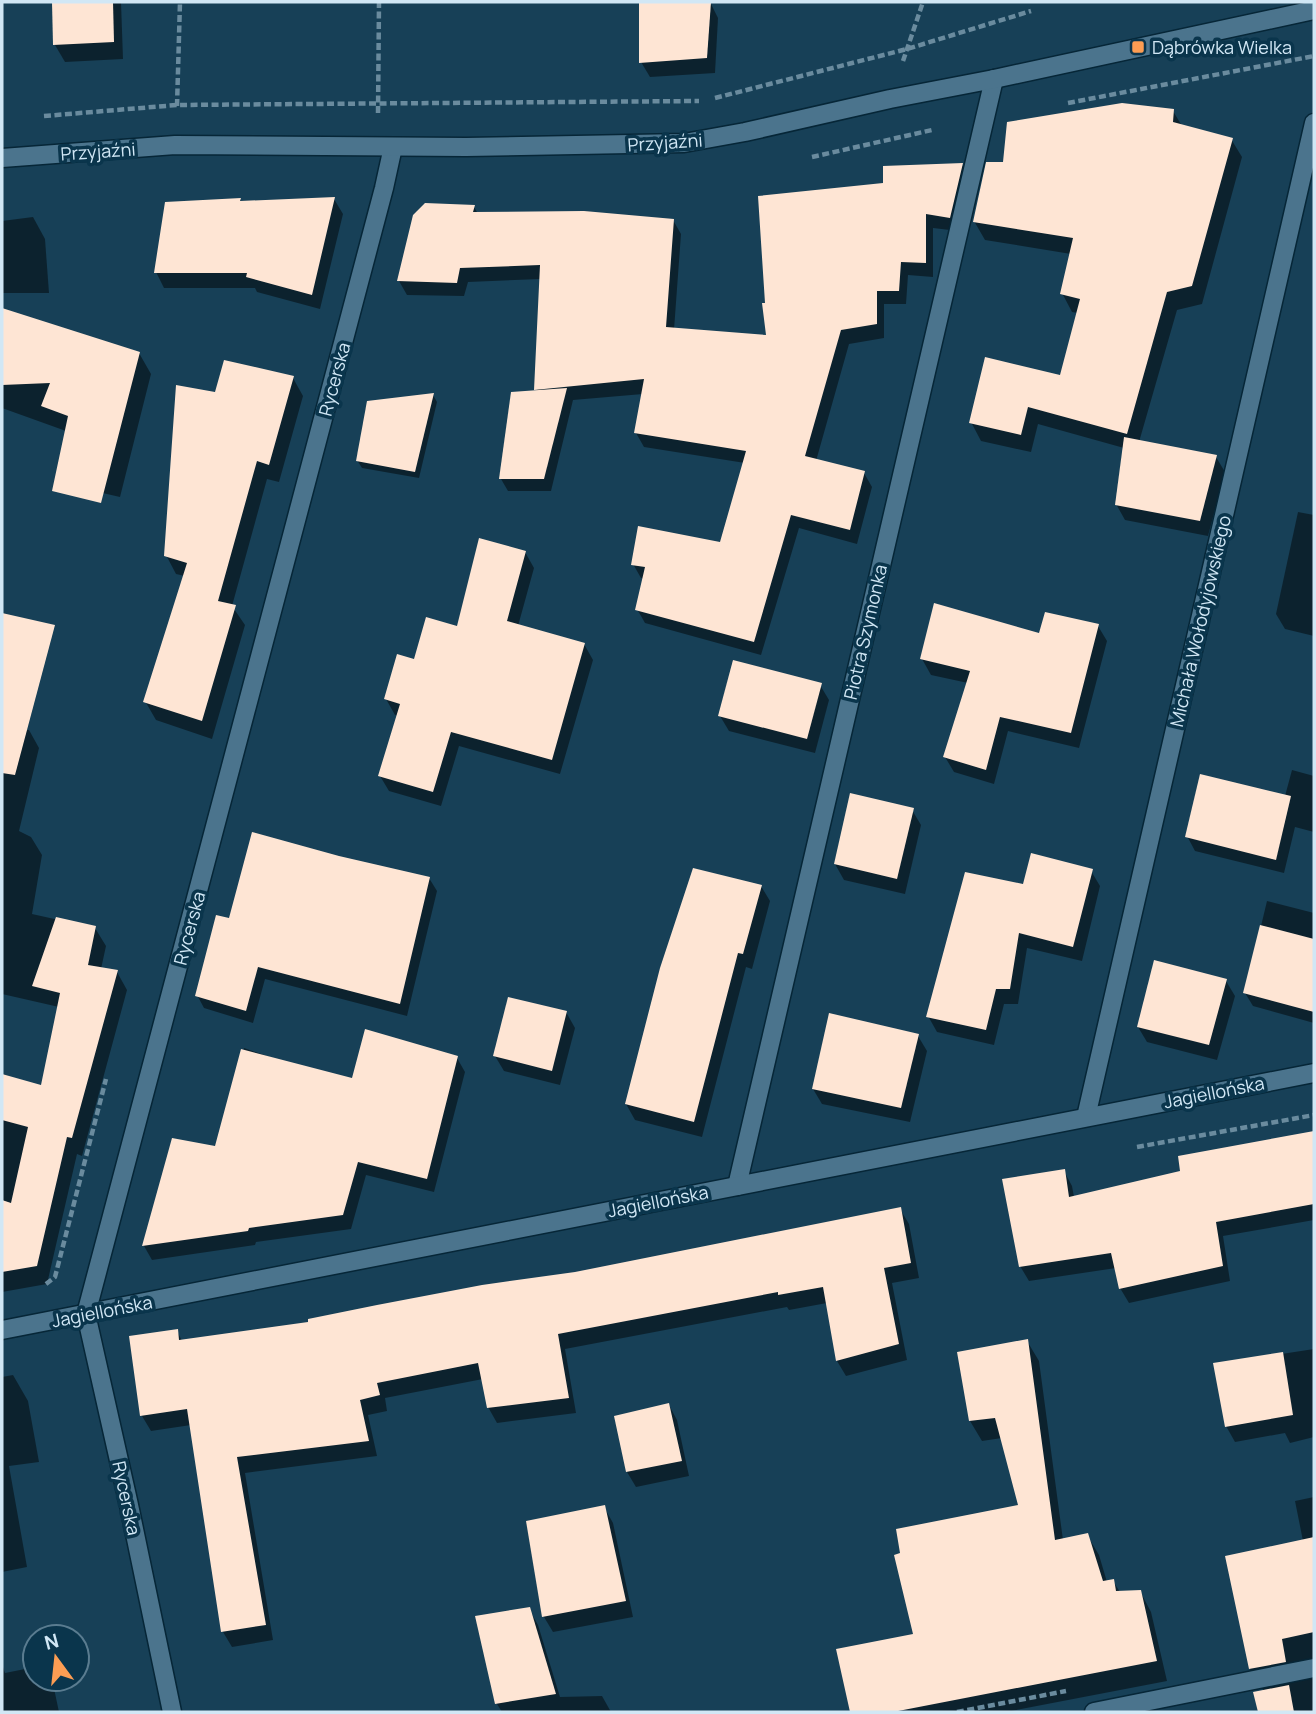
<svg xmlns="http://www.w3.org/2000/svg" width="1316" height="1714" font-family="Manrope,sans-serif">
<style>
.shadow{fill:#0007}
.building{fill:#fee5d4}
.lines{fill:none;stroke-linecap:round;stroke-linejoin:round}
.minor-casing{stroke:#062637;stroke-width:21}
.tertiary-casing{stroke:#062637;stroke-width:21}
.path{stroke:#6a8b9e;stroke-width:4.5;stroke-dasharray:7 3.5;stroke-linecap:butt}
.minor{stroke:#4b748d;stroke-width:18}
.tertiary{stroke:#4b748d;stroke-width:18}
.poi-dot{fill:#fc9d53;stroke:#0a354c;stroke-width:2.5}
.labels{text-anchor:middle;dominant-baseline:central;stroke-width:7;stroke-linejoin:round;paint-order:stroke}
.poi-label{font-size:18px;fill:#d1e7f5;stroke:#0a354c;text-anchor:start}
.street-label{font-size:18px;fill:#d1e7f5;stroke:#0a354c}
</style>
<rect width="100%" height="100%" fill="#174057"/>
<!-- shadow -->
<g class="shadow">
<polygon points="54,2 121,2 123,59 65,62 55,45"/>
<polygon points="710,2 718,18 715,73 650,77 641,62"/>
<polygon points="1173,111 1182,126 1231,139 1242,157 1202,304 1177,310 1139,442 1216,457 1225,472 1208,536 1125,520 1116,504 1124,448 1038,424 1031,452 981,441 971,422 1061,377 1078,313 1072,312 1062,293 1071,254 985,240 974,221 1004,163"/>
<polygon points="962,165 970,179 958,231 933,228 933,277 908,275 906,304 884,304 884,338 849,344 816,461 864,473 872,487 857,544 799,528 761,655 645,623 637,609 644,579 641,578 633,564 721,544 745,463 644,447 636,433 643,394 573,400 551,491 508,491 501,479 537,392 541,279 468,282 464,296 407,295 399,281 415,216 474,207 478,214 673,220 681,234 674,330 768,337 885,185"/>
<polygon points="334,199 343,214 320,309 257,292 255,288 164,288 156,272 240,200 241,203"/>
<polygon points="33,217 45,239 49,293 2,293 2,221"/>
<polygon points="2,310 139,353 151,374 120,497 72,486 66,431 2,408"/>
<polygon points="293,378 303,396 279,482 267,479 232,606 245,625 212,739 156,720 145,701 185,576 176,574 166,555 216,394"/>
<polygon points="433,395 437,402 419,478 362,468 357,460"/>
<polygon points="1298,512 1314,515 1314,636 1285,629 1276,614"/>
<polygon points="525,552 534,568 518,626 584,644 593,660 560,774 459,746 441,806 389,791 380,776 398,716 395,715 386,699 415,661 458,628"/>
<polygon points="2,619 25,730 29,730 39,748 19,831 31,837 42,855 32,914 95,928 106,946 101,969 117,972 127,990 82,1156 77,1154 47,1284 2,1292 2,1076 42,1087 59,1007 2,994"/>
<polygon points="1098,626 1107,641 1079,748 1008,731 994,784 954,772 945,757 968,683 931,675 922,659 1040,635"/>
<polygon points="820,685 829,700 815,753 729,731 720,716"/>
<polygon points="1292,770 1314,776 1314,832 1295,827 1284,873 1195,851 1187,836 1285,796"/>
<polygon points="912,810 921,825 905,894 844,880 835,864"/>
<polygon points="339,858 429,878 437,891 407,1016 265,979 253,1023 204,1008 197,995 230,920"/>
<polygon points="1091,871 1100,886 1082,961 1027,948 1018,1004 1004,1004 994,1045 937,1032 928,1016 1025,886"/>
<polygon points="761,886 770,901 752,969 746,967 702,1137 635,1120 626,1104"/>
<polygon points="1267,901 1314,913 1314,1023 1253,1006 1245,993"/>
<polygon points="1226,981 1235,996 1217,1060 1147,1042 1138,1027"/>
<polygon points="566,1012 575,1028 560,1085 504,1071 495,1056"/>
<polygon points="918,1036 927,1051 910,1122 822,1104 813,1089"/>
<polygon points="244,1048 290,1064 354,1080 457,1058 465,1072 434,1192 366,1175 351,1229 256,1242 255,1245 152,1260 144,1246 173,1140 216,1148"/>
<polygon points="1314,1132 1314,1220 1223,1236 1230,1281 1129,1303 1120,1288 1116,1268 1029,1281 1020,1266 1064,1171 1072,1186 1074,1197 1182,1172 1180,1158"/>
<polygon points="900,1209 909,1224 919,1278 892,1283 907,1360 846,1376 837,1361 827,1303 789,1310 787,1307 565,1349 576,1413 497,1423 488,1407 483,1379 385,1398 387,1411 368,1415 377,1456 245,1473 273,1640 232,1647 223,1632 191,1425 151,1431 142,1416 177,1331 182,1341 310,1323 576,1274"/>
<polygon points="1027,1341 1039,1361 1063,1540 1087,1535 1099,1555 1107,1582 1113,1581 1120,1592 1140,1591 1151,1612 1167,1681 1006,1712 851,1712 838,1651 915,1635 1020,1506 1002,1438 982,1441 970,1421"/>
<polygon points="1314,1349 1314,1437 1290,1443 1285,1433 1235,1442 1226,1426 1215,1364"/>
<polygon points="13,1375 28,1401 39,1462 9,1466 27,1567 2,1572 2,1377"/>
<polygon points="669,1405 677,1420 689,1476 636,1487 627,1472 616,1417"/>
<polygon points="1314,1497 1314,1712 1259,1712 1255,1693 1264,1691 1250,1669 1227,1557 1303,1541 1295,1501"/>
<polygon points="604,1507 613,1523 633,1617 553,1632 544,1617 528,1522"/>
<polygon points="529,1609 538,1625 560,1697 602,1696 611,1712 502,1712 497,1704 477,1617"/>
<polygon points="2,1664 5,1673 35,1667 35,1679 52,1679 59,1712 2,1712"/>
</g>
<!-- building -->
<g class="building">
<polygon points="52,2 113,2 114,42 53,45"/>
<polygon points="639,2 711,2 707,58 639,63"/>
<polygon points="1122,103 1174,109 1173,122 1233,138 1192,286 1167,292 1127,434 1028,407 1021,435 969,423 985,357 1060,375 1080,299 1060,294 1073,238 973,222 986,162 1003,162 1007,122"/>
<polygon points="963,163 950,218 926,214 926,263 901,262 899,291 877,291 877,324 841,330 805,456 865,471 850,530 791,515 754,642 635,610 645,567 631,565 638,526 720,542 746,451 634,433 644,379 534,390 540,265 460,268 457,283 397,281 413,215 425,203 475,205 473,212 584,211 674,219 666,327 766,335 762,303 765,303 758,196 883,183 883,166"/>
<polygon points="335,197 312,295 246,277 247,273 154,273 165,202 241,198 240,201"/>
<polygon points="2,308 140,352 101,503 52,491 68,416 41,406 50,383 2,385"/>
<polygon points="224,360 294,376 269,465 257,461 218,601 236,605 202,721 143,702 187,563 164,556 176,385 215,392"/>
<polygon points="567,388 544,479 499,479 511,392"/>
<polygon points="434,393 415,472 356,461 367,401"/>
<polygon points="1124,437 1217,455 1200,521 1115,505"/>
<polygon points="479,538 526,551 507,621 585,643 552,760 451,732 433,792 378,776 400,704 384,699 397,654 414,659 426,617 457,626"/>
<polygon points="934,603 1039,633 1045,612 1099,624 1071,733 1000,717 986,770 943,757 970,671 920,659"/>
<polygon points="2,613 55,625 15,775 2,773"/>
<polygon points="733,660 822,683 807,739 718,716"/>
<polygon points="1200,774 1291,796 1276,860 1185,837"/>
<polygon points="850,793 914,808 897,879 834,864"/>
<polygon points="252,832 339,856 430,877 400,1004 258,967 246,1011 195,996 216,915 229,918"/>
<polygon points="1031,853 1093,869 1073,947 1019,933 1010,989 996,989 986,1030 926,1017 965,872 1023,884"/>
<polygon points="693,868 762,885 743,954 738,953 694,1122 625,1104 660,968"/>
<polygon points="56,917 96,926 88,965 118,970 72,1138 67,1137 37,1266 2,1272 2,1200 11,1203 28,1127 2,1120 2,1074 41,1085 60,993 32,986"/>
<polygon points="1260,925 1314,939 1314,1012 1243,993"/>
<polygon points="1154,960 1227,979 1209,1045 1137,1027"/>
<polygon points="508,997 567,1011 552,1071 493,1056"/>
<polygon points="829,1013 919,1034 901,1108 812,1089"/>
<polygon points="365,1029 458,1056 427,1179 358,1162 343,1215 249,1228 248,1231 142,1246 172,1138 215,1146 241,1049 352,1078"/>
<polygon points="1314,1131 1314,1204 1216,1222 1223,1266 1119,1289 1111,1253 1019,1267 1002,1179 1065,1169 1069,1197 1180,1171 1178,1156"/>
<polygon points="901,1207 911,1263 884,1268 899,1344 836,1361 823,1287 778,1295 778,1292 558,1334 569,1398 487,1408 478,1363 377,1383 380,1395 360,1400 369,1441 237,1457 266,1625 221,1632 187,1409 140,1416 129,1336 178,1329 179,1340 308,1322 308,1319 377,1305 482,1285 575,1272"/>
<polygon points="1028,1339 1055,1540 1088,1533 1103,1581 1114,1579 1116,1591 1141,1590 1157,1661 893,1712 850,1712 836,1649 913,1634 894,1555 900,1553 896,1529 1018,1505 995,1418 969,1421 957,1352"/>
<polygon points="1283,1352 1293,1415 1225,1427 1213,1363"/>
<polygon points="669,1403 682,1461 626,1472 614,1416"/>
<polygon points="605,1505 626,1601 542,1617 526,1521"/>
<polygon points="1314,1537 1314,1632 1282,1639 1286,1662 1249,1669 1225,1556"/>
<polygon points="530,1607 556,1694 495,1704 475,1616"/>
<polygon points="1289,1685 1294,1712 1258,1712 1253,1692"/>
</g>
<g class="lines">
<defs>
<g id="minor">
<polyline points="1086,1117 1314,123"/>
<polyline points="737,1186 994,79"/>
<polyline points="2,1330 1314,1073"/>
<polyline points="172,1712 129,1505 86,1314 384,188 393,147"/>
<polyline points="1094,1712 1314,1668"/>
</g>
<polyline id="tertiary" points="2,158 175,145 466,147 684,143 745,132 890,99 994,79 1314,10"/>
</defs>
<!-- minor casing -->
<use href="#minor" class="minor-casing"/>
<!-- tertiary casing -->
<use href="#tertiary" class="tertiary-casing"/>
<!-- path -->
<g class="path">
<polyline points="903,61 923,2"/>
<polyline points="715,98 907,49 1031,11"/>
<polyline points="1068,103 1314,56"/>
<polyline points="177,106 180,2"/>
<polyline points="378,113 379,2"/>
<polyline points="44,116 177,105 699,101"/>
<polyline points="812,157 932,130"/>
<polyline points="1137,1147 1314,1115"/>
<polyline points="46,1284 55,1277 106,1079"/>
<polyline points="957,1712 1066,1691"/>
</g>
<!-- minor -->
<use href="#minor" class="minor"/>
<!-- tertiary -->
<use href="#tertiary" class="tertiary"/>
</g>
<!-- markers -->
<rect class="poi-dot" x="1131" y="40" width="14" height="14" rx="3.5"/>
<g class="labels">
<!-- poi labels -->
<g class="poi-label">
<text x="1152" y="47">Dąbrówka Wielka</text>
</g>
<!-- street labels -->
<g class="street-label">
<text transform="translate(665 142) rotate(-4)">Przyjaźni</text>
<text transform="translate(98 151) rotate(-4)">Przyjaźni</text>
<text transform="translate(334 379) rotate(-75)">Rycerska</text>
<text transform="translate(1200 621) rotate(-77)">Michała Wołodyjowskiego</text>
<text transform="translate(865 632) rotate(-77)">Piotra Szymonka</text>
<text transform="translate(189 928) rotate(-75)">Rycerska</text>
<text transform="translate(1214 1092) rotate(-11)">Jagiellońska</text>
<text transform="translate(658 1201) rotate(-11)">Jagiellońska</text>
<text transform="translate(102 1311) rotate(-11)">Jagiellońska</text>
<text transform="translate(127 1498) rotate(78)">Rycerska</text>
</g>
</g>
<!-- border -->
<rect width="1316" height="1714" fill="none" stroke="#d1e7f5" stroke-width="7"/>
<!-- north arrow -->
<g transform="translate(56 1658) rotate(345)"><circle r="33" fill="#0a354c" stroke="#5a7c90" stroke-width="2"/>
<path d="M0-5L12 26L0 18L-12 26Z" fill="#fc9d53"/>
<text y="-10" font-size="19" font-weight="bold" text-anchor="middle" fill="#d1e7f5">N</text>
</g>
</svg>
